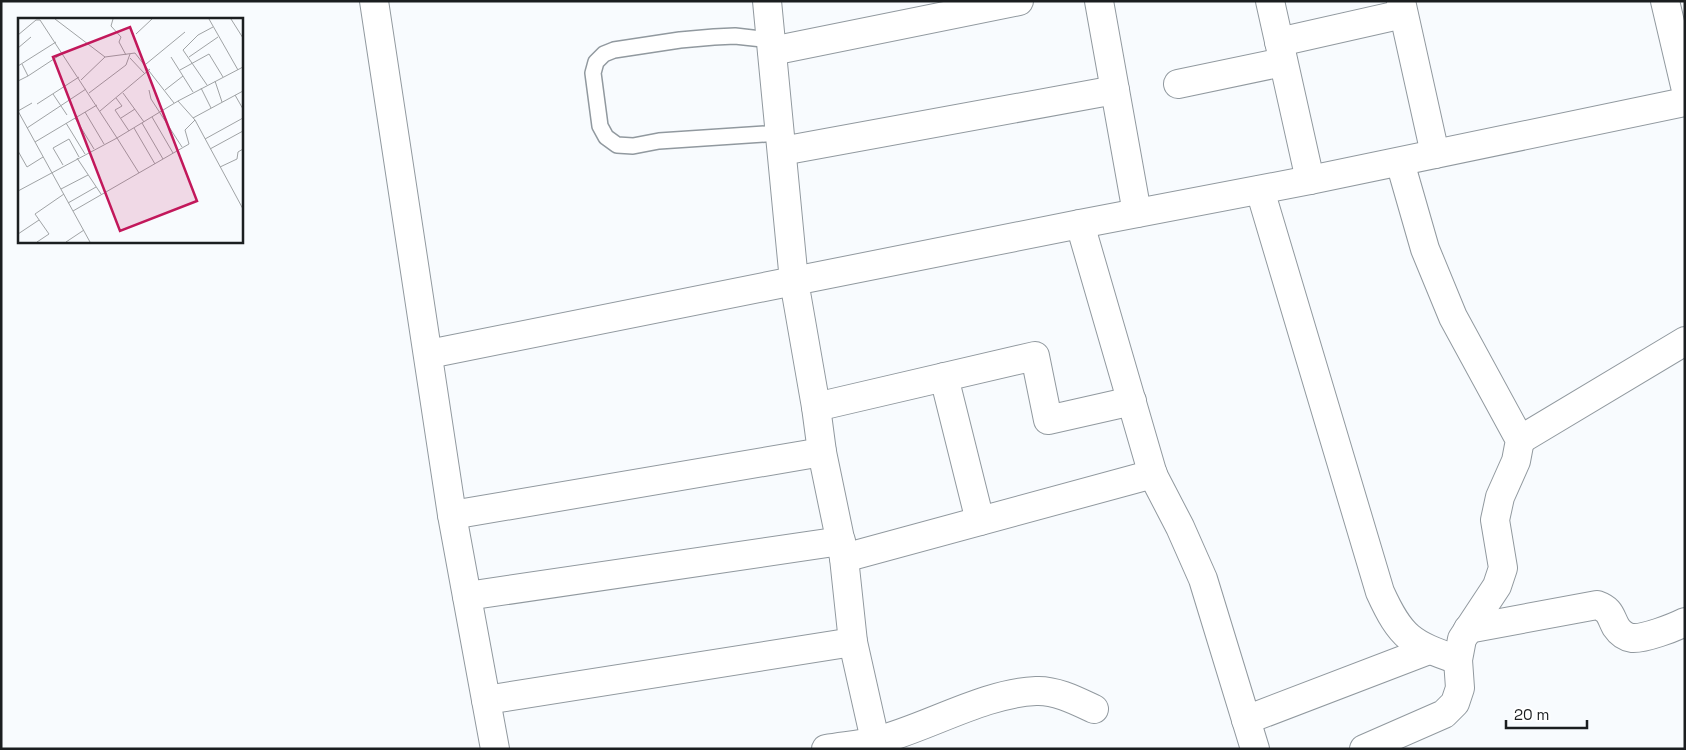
<svg xmlns="http://www.w3.org/2000/svg" width="1686" height="750" font-family="'Space Grotesk',sans-serif">
<style>
.lines{fill:none;stroke-linecap:round;stroke-linejoin:round}
.lane-casing{stroke:#91999f;stroke-width:18}
.street-casing{stroke:#91999f;stroke-width:30}
.lane{stroke:#fff;stroke-width:15}
.street{stroke:#fff;stroke-width:28}
.inset-road{fill:none;stroke:#a0a3a5;stroke-width:1}
.view{fill:#c2185b;fill-opacity:0.15;stroke:#c2185b;stroke-width:2.5}
.inset-edge{fill:none;stroke:#1b1e20;stroke-width:2.5}
</style>
<rect width="100%" height="100%" fill="#f8fbfe"/>
<g class="lines">
<defs>
<polyline id="lane" points="771,40 735,36 714,37 680,40 614,50 604,54 596,62 593,73 600,126 606,137 617,145 633,146 659,141 780,133"/>
<g id="street">
<polyline points="374,1 452,515 495,749"/>
<polyline points="1099,1 1137,213"/>
<polyline points="1270,1 1310,180"/>
<polyline points="1401,1 1435,154"/>
<polyline points="1665,1 1685,86"/>
<polyline points="1279,42 1403,14"/>
<polyline points="772,51 1019,1"/>
<polyline points="1178,84 1283,62"/>
<polyline points="782,151 1115,90"/>
<path d="M 1260,190 L 1380,592 C 1401,638 1411,644 1458,660"/>
<polyline points="1080,224 1153,475 1180,527 1203,579 1255,749"/>
<polyline points="429,354 794,281 767,1"/>
<polyline points="944,377 980,521"/>
<polyline points="816,407 1035,356 1048,420 1132,401"/>
<polyline points="1520,440 1685,341"/>
<polyline points="452,515 822,452"/>
<polyline points="844,558 1153,474"/>
<polyline points="467,596 841,541"/>
<path d="M 1468,629 L 1597,605 C 1611,610 1610,616 1616,627 C 1620,633 1626,637 1632,638 C 1644,639 1673,628 1685,622"/>
<polyline points="486,700 853,642"/>
<polyline points="1246,720 1429,650"/>
<path d="M 826,749 C 843,746 860,745 876,741 C 927,728 984,693 1036,691 C 1056,690 1077,701 1094,709"/>
<polyline points="877,749 853,642 844,558 822,452 816,407 794,281 1080,224 1310,180 1685,102"/>
<polyline points="1364,749 1444,714 1455,703 1460,688 1458,660 1462,639 1497,586 1503,568 1495,520 1500,497 1516,461 1520,440 1453,317 1425,249 1400,162"/>
</g>
</defs>
<!-- lane casing -->
<use href="#lane" class="lane-casing"/>
<!-- street casing -->
<use href="#street" class="street-casing"/>
<!-- lane -->
<use href="#lane" class="lane"/>
<!-- street -->
<use href="#street" class="street"/>
</g>
<!-- overview -->
<g transform="translate(18 18)">
<rect width="225" height="225" fill="#f8fbfe"/>
<path class="inset-road" d="M 37,1 L 87,39M 95,1 L 93,8 L 103,19 L 101,24 L 108,37M 191,1 L 220,52M 213,1 L 225,20M 118,16 L 134,1M 0,17 L 18,2 L 22,2 L 99,120 L 160,83 L 225,49M 0,30 L 13,19M 153,39 L 175,74M 171,39 L 200,19M 112,40 L 127,56M 128,46 L 167,14M 0,48 L 38,24M 162,52 L 191,36 L 205,59M 10,58 L 45,35M 63,62 L 87,39 L 117,35 L 156,85M 0,63 L 10,58 L 4,46M 197,63 L 204,84M 189,67 L 165,32 L 180,17 L 195,9M 183,70 L 193,90M 131,72 L 133,81 L 164,129M 147,72 L 165,58M 71,75 L 108,47 L 112,36M 105,75 L 126,104M 35,76 L 49,97M 217,77 L 225,91M 98,80 L 104,88 L 97,92 L 111,113M 160,83 L 177,102 L 225,191M 19,86 L 61,59M 0,93 L 14,85M 0,93 L 72,224M 82,93 L 132,51M 67,94 L 86,126M 134,99 L 155,135M 57,100 L 76,131M 103,100 L 117,91M 175,100 L 225,73M 48,105 L 67,136M 124,105 L 145,141M 9,110 L 68,71M 116,110 L 137,146M 187,121 L 225,100M 17,124 L 79,87M 192,131 L 225,113M 0,133 L 9,149 L 25,139M 59,140 L 83,176M 45,147 L 35,130 L 51,121 L 61,139M 202,149 L 219,141 L 220,134 L 225,131M 43,171 L 70,157M 0,173 L 99,120 L 121,155M 50,185 L 78,169M 55,193 L 171,126 L 167,112 L 177,102M 0,216 L 21,202M 19,224 L 31,216 L 17,196 L 46,176M 48,224 L 66,212"/>
<path class="view" d="M 112,9 L 179,183 L 102,213 L 35,39 Z"/>
<rect width="225" height="225" class="inset-edge"/>
</g>
<!-- border -->
<rect width="1686" height="750" fill="none" stroke="#1b1e20" stroke-width="5"/>
<!-- scale -->
<path d="M1506 720v8h81v-8" fill="none" stroke="#1b1e20" stroke-width="2.5"/>
<text x="1514" y="720" font-size="15" fill="#1b1e20" stroke="#ffffff" stroke-width="4" paint-order="stroke">20 m</text>
</svg>
